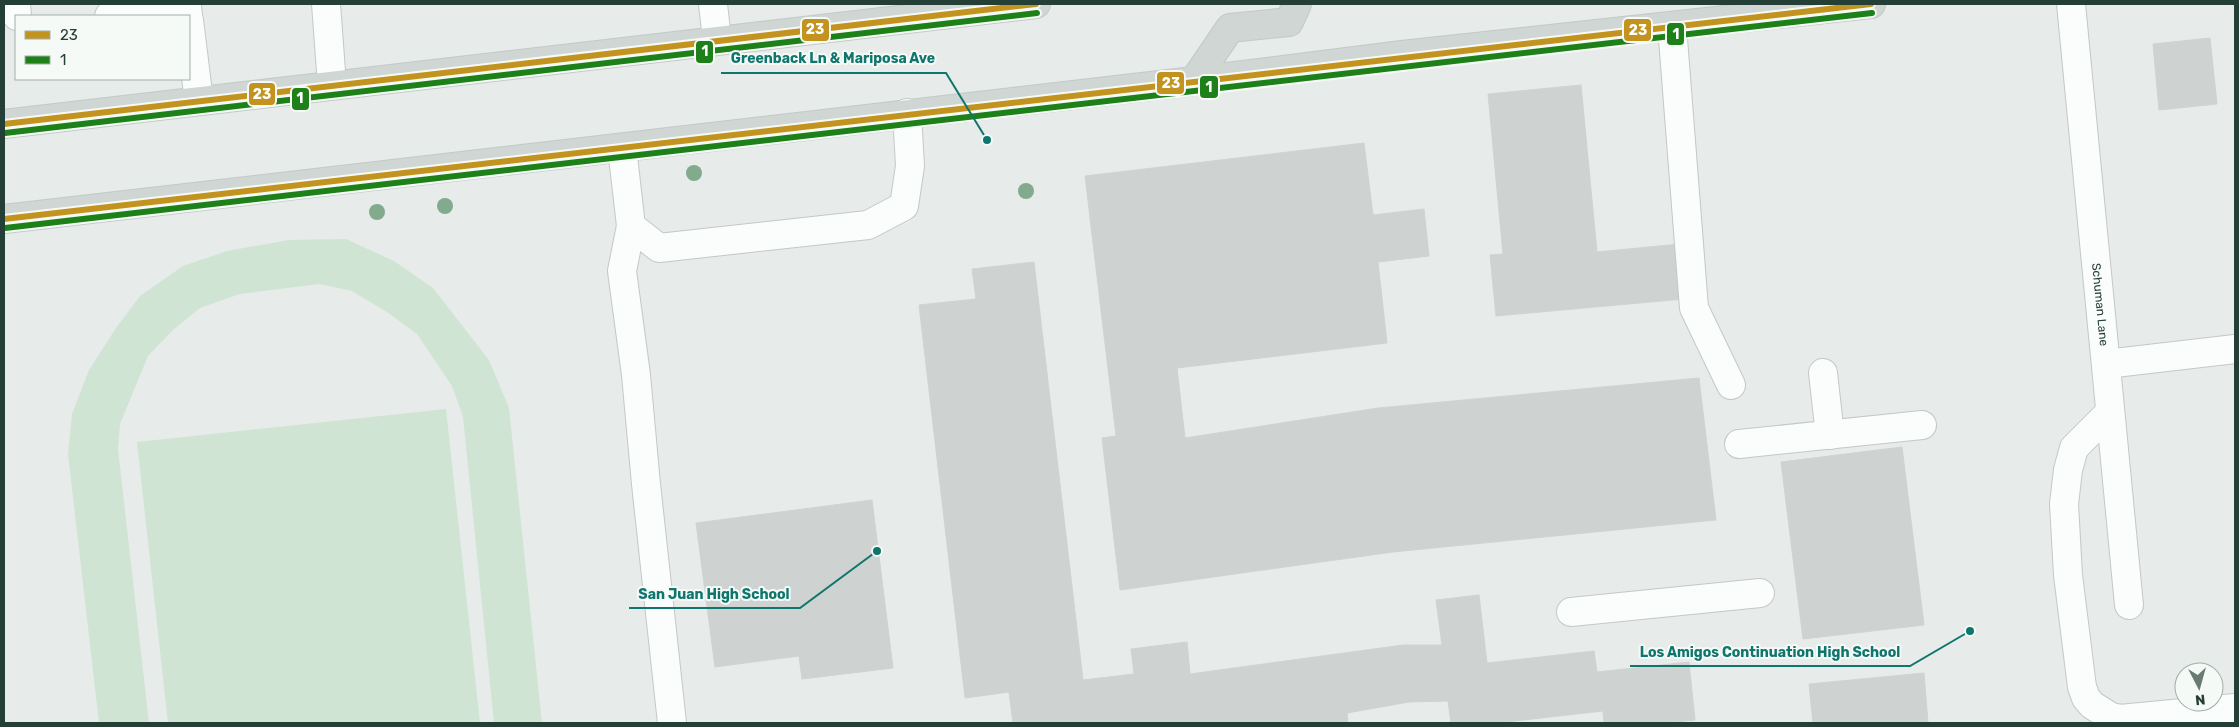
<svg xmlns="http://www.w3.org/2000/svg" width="2239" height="727" font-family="Rubik,sans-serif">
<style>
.green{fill:#d0e4d4}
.building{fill:#ced2d0;stroke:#cfd4d2}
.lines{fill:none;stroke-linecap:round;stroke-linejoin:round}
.minor-casing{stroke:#c4c8c6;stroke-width:30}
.major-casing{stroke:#c2cac7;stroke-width:30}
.minor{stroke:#fbfcfc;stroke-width:28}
.major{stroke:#cfd6d3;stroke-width:28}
.bus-1-casing{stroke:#f5faf7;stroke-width:10}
.bus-2-casing{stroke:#f5faf7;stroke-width:10}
.bus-1{stroke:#c3931f;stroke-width:6}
.bus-2{stroke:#1e8019;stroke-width:6}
.tree{fill:#82aa8d}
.labels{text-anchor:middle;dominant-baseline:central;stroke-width:4;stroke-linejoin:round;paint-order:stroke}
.street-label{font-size:12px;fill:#243f35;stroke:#f5faf7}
.leader{fill:none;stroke:#0f766e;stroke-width:2}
.callout-dot{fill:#0f766e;stroke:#f5faf7;stroke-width:2}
.callout-label{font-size:14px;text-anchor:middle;font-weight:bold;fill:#0f766e;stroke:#f5faf7;stroke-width:4;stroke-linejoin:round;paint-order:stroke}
.line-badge{stroke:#f5faf7;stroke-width:2}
.badge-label{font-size:14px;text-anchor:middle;font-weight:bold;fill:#fff}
</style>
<rect width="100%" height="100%" fill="#e7ebe9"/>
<!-- green -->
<g class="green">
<polygon points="346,239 394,261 433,288 489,360 509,408 542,723 494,723 463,417 452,386 417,334 387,312 352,291 319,284 240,294 200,308 173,330 148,356 120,424 118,449 149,723 99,723 68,454 72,414 89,370 116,328 140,296 183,266 227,251 289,240"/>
<polygon points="446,409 480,723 168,723 137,442"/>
</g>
<!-- building -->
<g class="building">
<polygon points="2210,38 2217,104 2159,110 2153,44"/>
<polygon points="1581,85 1597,252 1680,244 1684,299 1496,316 1490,255 1503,254 1488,94"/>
<polygon points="1364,143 1373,215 1424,209 1429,256 1378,262 1387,343 1177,368 1185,438 1378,408 1699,378 1716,520 1393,552 1120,590 1102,438 1116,436 1085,176"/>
<polygon points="1034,262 1083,680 1134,674 1131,649 1187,642 1190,674 1403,645 1442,645 1436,600 1479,595 1487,663 1594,651 1597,672 1689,662 1695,720 1663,723 1604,723 1603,711 1497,723 1451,723 1448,701 1409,702 1347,713 1348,723 1013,723 1009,692 965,698 919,305 976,299 972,269"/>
<polygon points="1902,447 1924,625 1803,639 1781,462"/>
<polygon points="872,500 893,668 802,679 799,656 715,667 696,523"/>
<polygon points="1924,673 1928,723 1813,723 1809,684"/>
</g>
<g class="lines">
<defs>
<g id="minor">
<polyline points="16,4 17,16"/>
<polyline points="326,4 332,85"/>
<polyline points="713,4 717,40"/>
<path id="s1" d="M 2071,4 L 2129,605"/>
<polyline points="109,16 187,6 188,16"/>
<polyline points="189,20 199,101"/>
<polyline points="1672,26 1694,308 1731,385"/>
<polyline points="622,148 631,226 659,248 868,225 904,206 910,166 907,113"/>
<polyline points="631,226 622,271 636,375 646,484 672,723"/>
<polyline points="2106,364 2235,349"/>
<polyline points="1823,373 1830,435"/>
<polyline points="2110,412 2074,448 2068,470 2064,504 2068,575 2082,687 2086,698 2092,705 2111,717 2120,719 2235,708"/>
<polyline points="1739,444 1922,425"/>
<polyline points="1571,612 1760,593"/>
</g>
<g id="major">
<polyline points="1194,81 1230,28 1289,22 1297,4"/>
<polyline points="4,124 1036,4"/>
<polyline points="4,219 1194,81 1402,55 1871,4"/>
</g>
</defs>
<!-- minor casing -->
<use href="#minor" class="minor-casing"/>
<!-- major casing -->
<use href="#major" class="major-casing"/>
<!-- minor -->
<use href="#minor" class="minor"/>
<!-- major -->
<use href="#major" class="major"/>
<defs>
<g id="bus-1">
<polyline points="4,124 1036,4"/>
<path d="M 4,219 C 626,147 1248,72 1871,4"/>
</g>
<g id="bus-2">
<polyline points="5,133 1037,13"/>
<path d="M 5,228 C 627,156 1249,80 1872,13"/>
</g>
</defs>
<!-- bus-1 casing -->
<use href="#bus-1" class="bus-1-casing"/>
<!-- bus-2 casing -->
<use href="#bus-2" class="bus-2-casing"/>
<!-- bus-1 -->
<use href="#bus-1" class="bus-1"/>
<!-- bus-2 -->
<use href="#bus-2" class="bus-2"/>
</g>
<!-- trees -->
<g class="tree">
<circle cx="694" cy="173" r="8"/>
<circle cx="1026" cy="191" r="8"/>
<circle cx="445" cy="206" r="8"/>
<circle cx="377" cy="212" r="8"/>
</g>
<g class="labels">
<!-- street labels -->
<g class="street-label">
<text stroke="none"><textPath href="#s1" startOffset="302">Schuman Lane</textPath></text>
</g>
</g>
<!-- callouts -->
<path class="leader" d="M987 140L946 73H721M877 551L800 608H629M1970 631L1910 666H1630"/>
<g class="callout-dot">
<circle cx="987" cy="140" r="5"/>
<circle cx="877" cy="551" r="5"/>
<circle cx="1970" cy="631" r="5"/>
</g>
<g class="callout-label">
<text x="833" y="63">Greenback Ln &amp; Mariposa Ave</text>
<text x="714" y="599">San Juan High School</text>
<text x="1770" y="657">Los Amigos Continuation High School</text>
</g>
<g class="line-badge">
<rect x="801" y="18" width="29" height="24" rx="5" fill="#c3931f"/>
<rect x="1623" y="18" width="29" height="24" rx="5" fill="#c3931f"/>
<rect x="1666" y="22" width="19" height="24" rx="5" fill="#1e8019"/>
<rect x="695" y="40" width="19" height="24" rx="5" fill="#1e8019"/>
<rect x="1156" y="71" width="29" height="24" rx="5" fill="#c3931f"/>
<rect x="1199" y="75" width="20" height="24" rx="5" fill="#1e8019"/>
<rect x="248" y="82" width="28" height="24" rx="5" fill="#c3931f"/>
<rect x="291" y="87" width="19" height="24" rx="5" fill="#1e8019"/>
</g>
<g class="badge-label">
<text x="815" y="34">23</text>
<text x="1638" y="35">23</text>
<text x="1676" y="39">1</text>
<text x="705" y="56">1</text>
<text x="1171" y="88">23</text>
<text x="1209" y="92">1</text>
<text x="262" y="99">23</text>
<text x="300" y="103">1</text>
</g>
<!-- border -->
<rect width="2239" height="727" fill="none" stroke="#243f35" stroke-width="10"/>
<!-- legend -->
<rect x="15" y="15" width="175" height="65" fill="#f5faf7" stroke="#a1afa9"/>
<rect x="25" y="31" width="25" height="8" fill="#c3931f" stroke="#a1afa9"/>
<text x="60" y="40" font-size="15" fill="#243f35">23</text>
<rect x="25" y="56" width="25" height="8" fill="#1e8019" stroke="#a1afa9"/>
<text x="60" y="65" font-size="15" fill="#243f35">1</text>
<!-- north arrow -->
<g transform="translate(2199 687) rotate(174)"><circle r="24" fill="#f5faf7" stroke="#a1afa9"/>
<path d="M0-4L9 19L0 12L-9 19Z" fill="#687b74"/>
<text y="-8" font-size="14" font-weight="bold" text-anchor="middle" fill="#243f35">N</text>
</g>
</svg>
